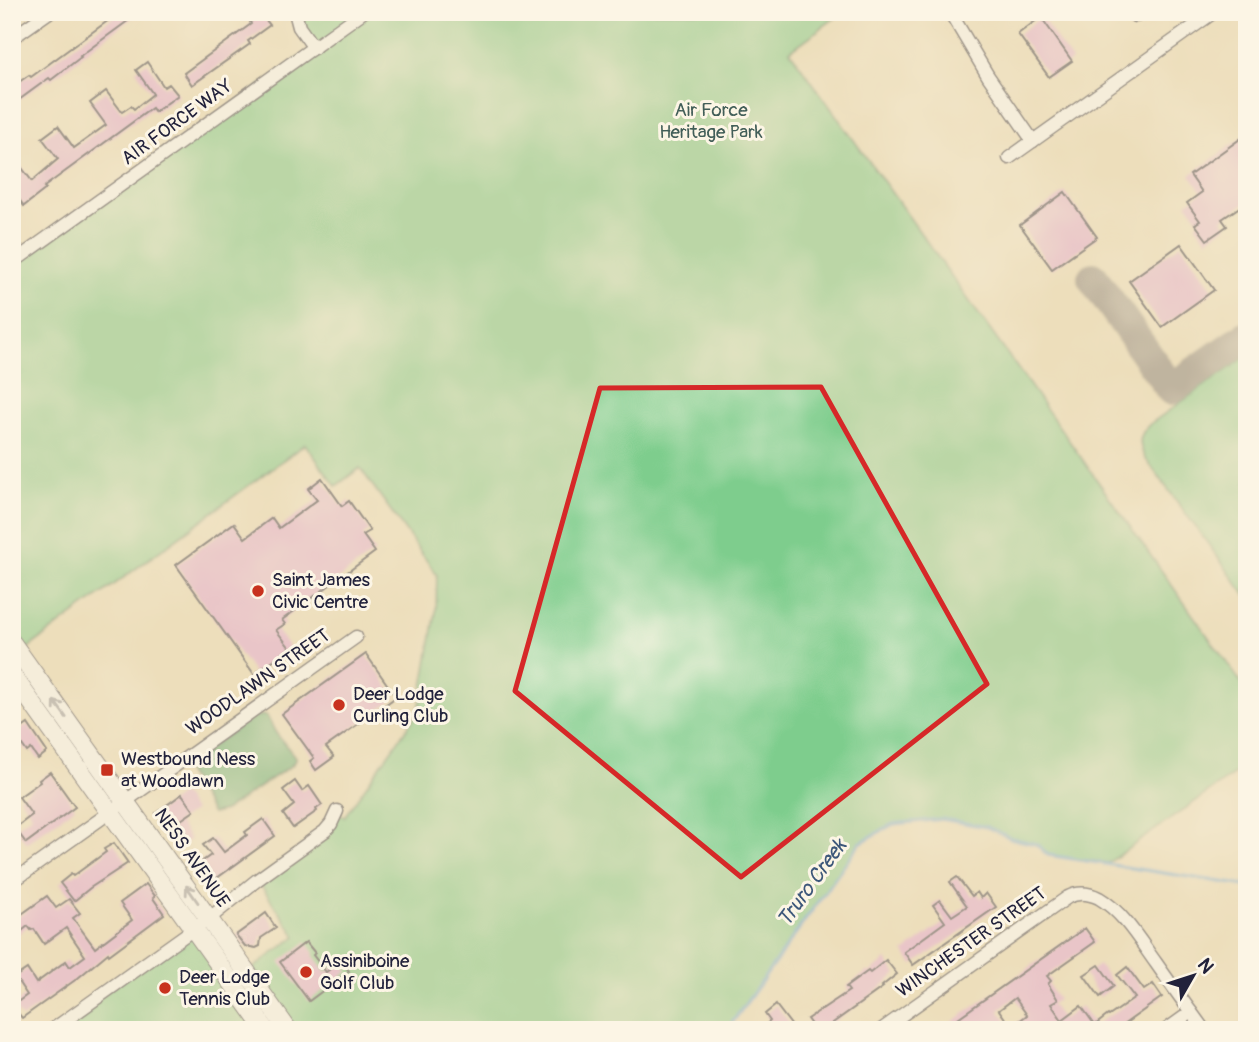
<svg xmlns="http://www.w3.org/2000/svg" width="1259" height="1042" font-family="Pangolin,sans-serif">
<style>
.green{fill:#7ecd8d;stroke:#507864;stroke-width:2}
.forest{fill:#66b078;stroke:#44695a;stroke-width:2}
.lines{fill:none;stroke-linecap:round;stroke-linejoin:round}
.stream{stroke:#66a6d9;stroke-width:3.5}
.taxiway{stroke:#88807b;stroke-width:32}
.building{fill:#e5a7d8;fill-rule:evenodd}
.minor-casing{stroke:#403e4e;stroke-width:15}
.secondary-casing{stroke:#403e4e;stroke-width:20}
.minor{stroke:#fff;stroke-width:12}
.secondary{stroke:#fff;stroke-width:18}
.oneway{stroke:#9c9ca7}
.marked{fill:none;stroke:#d62828;stroke-width:5;stroke-linejoin:round}
.poi-dot{fill:#c8321e;stroke:#fcf5e5;stroke-width:2.5}
.labels{text-anchor:middle;dominant-baseline:central;stroke-width:6;stroke-linejoin:round;paint-order:stroke}
.park-label{font-size:19px;fill:#425e58;stroke:#fcf5e5}
.street-label{font-size:19px;fill:#22223b;stroke:#fcf5e5}
.poi-label{font-size:19px;fill:#22223b;stroke:#fcf5e5;text-anchor:start}
.water-label{font-size:21px;font-style:italic;fill:#3d577a;stroke:#fcf5e5}
</style>
<rect width="100%" height="100%" fill="#fcf5e5"/>
<filter id="ink" filterUnits="userSpaceOnUse"><feTurbulence type="fractalNoise" baseFrequency=".0143" numOctaves="2"/><feDisplacementMap in="SourceGraphic" scale="14" xChannelSelector="R" yChannelSelector="G"/><feConvolveMatrix kernelMatrix="1 2 1 2 8 2 1 2 1" color-interpolation-filters="sRGB"/></filter>
<filter id="wash" filterUnits="userSpaceOnUse"><feTurbulence type="fractalNoise" baseFrequency=".00686" numOctaves="4" result="noise"/><feDisplacementMap in="SourceGraphic" scale="28" xChannelSelector="R" yChannelSelector="G"/><feGaussianBlur stdDeviation="1.57" result="paint"/><feColorMatrix in="noise" values="0 0 0 0 0 0 0 0 0 0 0 0 0 0 0 0 0 1.4 0 .05"/><feComposite in="paint" operator="in"/></filter>
<g filter="url(#wash)">
<rect width="100%" height="100%" fill="#eddebb"/>
<!-- green -->
<g class="green">
<polygon points="295,12 843,12 790,51 1018,369 1247,691 1247,765 1108,863 1048,855 1036,844 1011,838 988,827 942,819 893,824 860,843 727,1030 288,1030 247,973 296,936 257,880 325,831 337,811 344,817 419,711 436,612 437,575 360,468 336,486 305,444 20,654 12,643 12,263 313,48"/>
<path d="M 1247,356 L 1247,597 L 1145,458 C 1138,444 1138,435 1150,424 Z"/>
<polygon points="193,929 266,1030 52,1030"/>
</g>
<!-- forest -->
<polygon class="forest" points="266,715 276,733 296,758 292,765 224,811 212,814 186,771 196,757 255,716"/>
<g class="lines">
<!-- stream -->
<polyline class="stream" points="727,1030 860,843 893,824 942,819 987,827 1011,838 1036,844 1048,855 1247,886"/>
<!-- taxiway -->
<polyline class="taxiway" points="1093,278 1171,389 1247,336"/>
</g>
<g id="blocks">
<!-- building -->
<g class="building">
<polygon points="110,12 140,12 80,56 81,57 51,80 49,78 12,105 12,87 29,75 31,77 113,17"/>
<polygon points="261,14 270,25 248,41 250,44 192,85 184,73 251,24 250,22"/>
<polygon points="1041,17 1072,61 1049,77 1018,34"/>
<polygon points="147,62 164,87 169,84 178,95 155,112 152,108 44,187 46,189 24,206 12,190 12,155 32,181 58,159 42,138 58,126 74,148 106,125 90,103 106,91 122,112 131,106 134,109 153,94 136,70"/>
<polygon points="1247,134 1247,202 1222,219 1227,226 1207,240 1195,224 1200,221 1187,203 1202,192 1190,175"/>
<polygon points="1065,192 1097,237 1052,269 1020,225"/>
<polygon points="1181,244 1214,290 1162,327 1129,281"/>
<polygon points="322,478 342,506 349,501 370,531 363,535 375,552 282,620 285,624 276,630 290,648 254,674 176,565 234,523 245,538 272,518 279,528 317,500 308,489"/>
<polygon points="366,654 396,697 326,747 334,757 316,770 310,761 314,758 282,714"/>
<polygon points="28,724 47,752 38,759 31,749 27,752 22,745 12,752 12,735"/>
<polygon points="50,772 75,807 26,843 15,828 32,815 19,797 40,782 39,780"/>
<polygon points="295,781 302,791 309,786 322,805 316,809 317,811 293,828 283,814 294,805 283,790"/>
<polygon points="182,794 194,811 178,822 190,839 181,845 156,813"/>
<polygon points="263,819 275,836 210,883 197,865 211,855 203,845 213,838 224,852 247,835 245,832"/>
<polygon points="114,843 128,863 90,888 74,901 60,883 71,874 73,876 106,852 104,849"/>
<polygon points="957,877 972,896 977,892 981,898 986,893 996,907 913,965 904,952 945,922 933,905 940,900 952,916 967,906 950,882"/>
<polygon points="146,884 155,896 153,898 164,914 109,955 108,953 78,978 22,1018 12,1006 27,995 15,977 27,969 36,983 66,961 70,967 85,956 66,928 44,944 34,929 31,930 28,926 12,939 12,921 47,896 56,908 69,899 80,913 73,918 95,948 132,920 120,903"/>
<polygon points="266,913 276,928 261,938 260,946 256,948 245,946 236,935"/>
<path d="M 1085,928 L 1095,942 L 1047,976 L 1051,981 L 1048,984 L 1058,1000 L 1051,1004 L 1062,1020 L 1081,1006 L 1095,1025 L 1108,1015 L 1109,1016 L 1135,998 L 1117,975 L 1127,967 L 1144,990 L 1153,984 L 1162,997 L 1116,1030 L 941,1030 ZM 1015,998 L 1027,1015 L 1011,1027 L 999,1010 Z"/>
<polygon points="306,942 315,953 313,955 326,972 341,961 349,971 309,1001 280,962"/>
<polygon points="886,960 897,974 882,986 883,987 823,1030 815,1030 807,1019 849,991 846,987 868,971 870,973"/>
<polygon points="1099,965 1114,986 1100,997 1084,975"/>
<polygon points="776,1005 795,1030 759,1030 770,1021 765,1014"/>
</g>
</g>
</g>
<g filter="url(#ink)">
<use href="#blocks" fill-opacity="0" stroke="#403e4e" stroke-width="2"/>
<g class="lines">
<defs>
<g id="minor">
<polyline points="295,12 299,27 314,48"/>
<polyline points="950,12 988,76 1033,141"/>
<polyline points="1132,12 1135,16"/>
<polyline points="12,38 49,12"/>
<polyline points="1009,158 1214,12"/>
<polyline points="12,263 363,12"/>
<polyline points="12,882 356,637"/>
<polyline points="52,1030 216,913 257,880 325,831 331,824 337,811"/>
<path d="M 881,1030 L 1068,897 C 1078,892 1089,893 1099,898 C 1123,912 1140,941 1156,963 C 1172,986 1188,1008 1204,1030"/>
<polyline points="1166,1030 1191,1012"/>
</g>
<g id="secondary">
<polyline points="12,643 288,1030"/>
<polyline points="12,675 266,1030"/>
</g>
</defs>
<!-- minor casing -->
<use href="#minor" class="minor-casing"/>
<!-- secondary casing -->
<use href="#secondary" class="secondary-casing"/>
<!-- minor -->
<use href="#minor" class="minor"/>
<!-- secondary -->
<use href="#secondary" class="secondary"/>
</g>
<!-- one-way arrows -->
<defs><path id="oneway-shaft" d="M-6 0H5M1.5-3L5.5 0L1.5 3" fill="none" stroke-width="1.6" stroke-linecap="round" stroke-linejoin="round" transform="scale(1.75)"/></defs>
<g class="oneway">
<use href="#oneway-shaft" transform="translate(60 709) rotate(-126)"/>
<use href="#oneway-shaft" transform="translate(192 894) rotate(-125)"/>
</g>
</g>
<!-- marked area -->
<path d="M0 0H1259V1042H0ZM 821,387 L 987,684 L 741,877 L 515,691 L 600,388 Z" fill="#eddebb" fill-opacity=".55" fill-rule="evenodd"/>
<path class="marked" d="M 821,387 L 987,684 L 741,877 L 515,691 L 600,388 Z"/>
<!-- markers -->
<g class="poi-dot">
<circle cx="258" cy="591" r="7"/>
<circle cx="339" cy="705" r="7"/>
<rect x="100" y="763" width="14" height="14" rx="3.5"/>
<circle cx="306" cy="972" r="7"/>
<circle cx="165" cy="988" r="7"/>
</g>
<g class="labels">
<!-- park labels -->
<g class="park-label">
<text x="711" y="110">Air Force<tspan x="711" dy="22">Heritage Park</tspan></text>
</g>
<!-- street labels -->
<g class="street-label">
<text transform="translate(177 122) rotate(-36)">AIR FORCE WAY</text>
<text transform="translate(258 682) rotate(-35)">WOODLAWN STREET</text>
<text transform="translate(192 858) rotate(55)">NESS AVENUE</text>
<text transform="translate(971 942) rotate(-35)">WINCHESTER STREET</text>
</g>
<!-- poi labels -->
<g class="poi-label">
<text x="272" y="580">Saint James<tspan x="272" dy="22">Civic Centre</tspan></text>
<text x="353" y="694">Deer Lodge<tspan x="353" dy="22">Curling Club</tspan></text>
<text x="121" y="759">Westbound Ness<tspan x="121" dy="22">at Woodlawn</tspan></text>
<text x="320" y="961">Assiniboine<tspan x="320" dy="22">Golf Club</tspan></text>
<text x="179" y="977">Deer Lodge<tspan x="179" dy="22">Tennis Club</tspan></text>
</g>
<!-- water labels -->
<g class="water-label">
<text transform="translate(812 883) rotate(-54)">Truro Creek</text>
</g>
</g>
<!-- margin -->
<rect width="1259" height="1042" fill="none" stroke="#fcf5e5" stroke-width="42"/>
<!-- north arrow -->
<g transform="translate(1193 976) rotate(51)" stroke="#fcf5e5" stroke-width="5" paint-order="stroke">
<path d="M0-5L12 26L0 18L-12 26Z" fill="#22223b"/>
<text y="-10" font-size="19" font-weight="bold" text-anchor="middle" fill="#22223b">N</text>
</g>
</svg>
